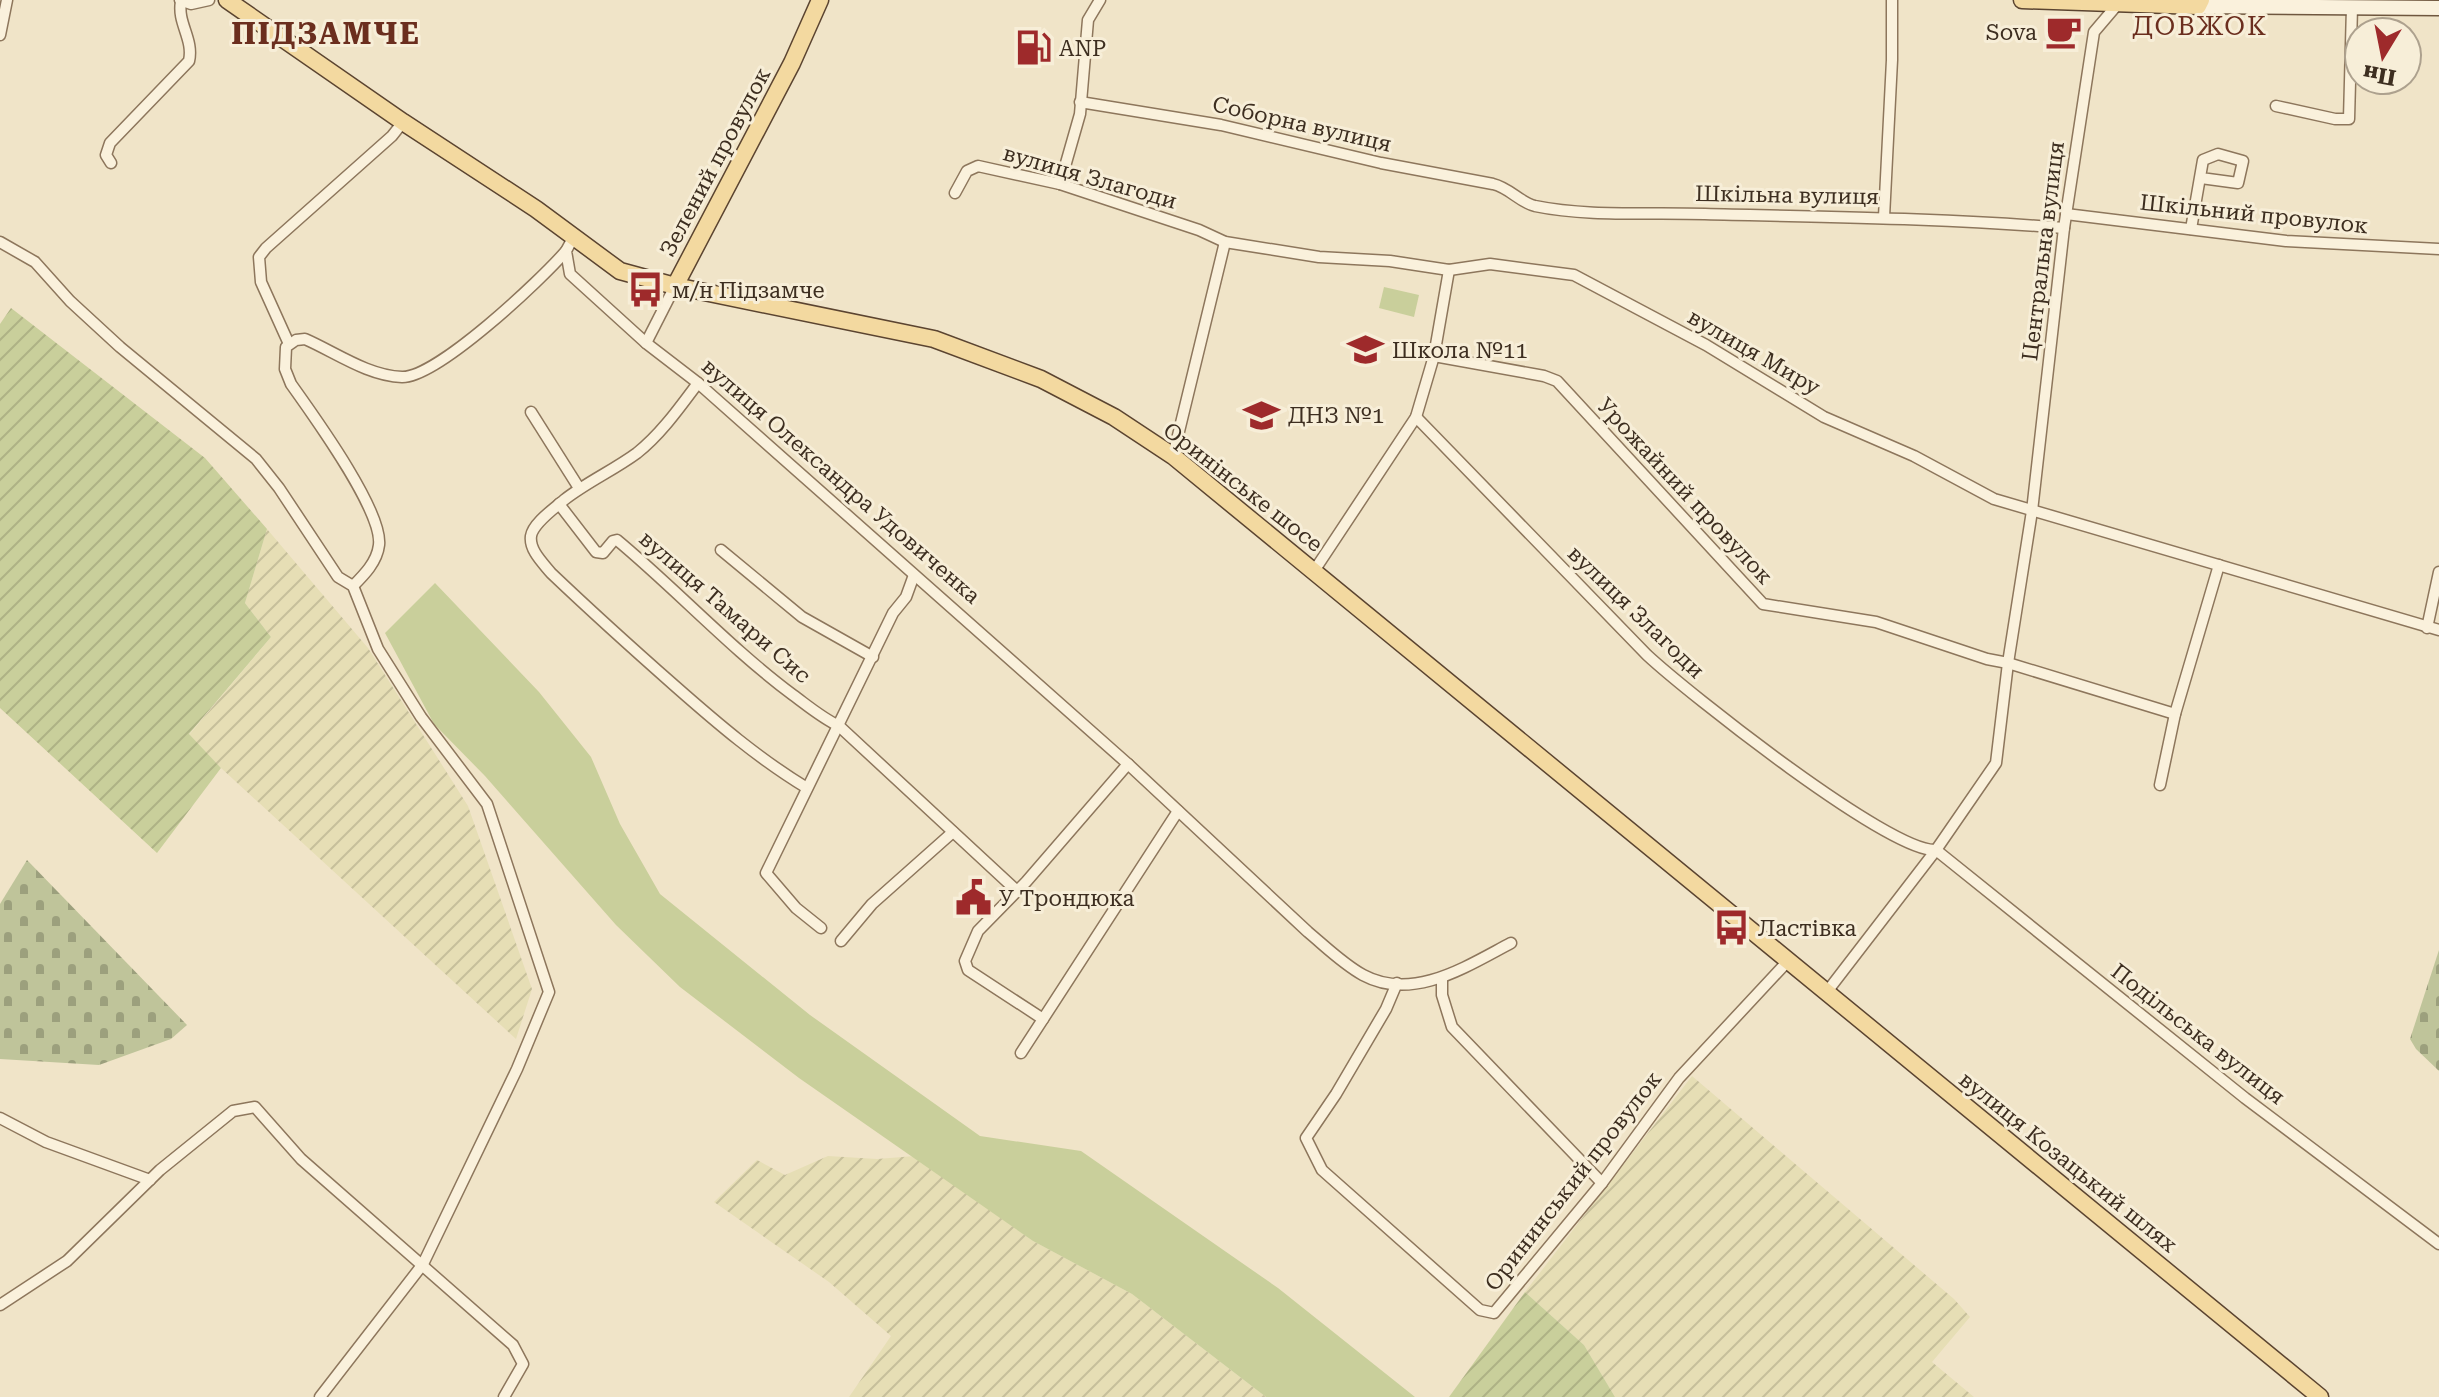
<svg xmlns="http://www.w3.org/2000/svg" width="2439" height="1397" font-family="'Roboto Serif',serif">
<style>
.farmland{fill:url(#farmland-furrows)}
.grass{fill:#c9cf9b}
.cemetery{fill:url(#cemetery-stones)}
.garden{fill:url(#garden-furrows)}
.lines{fill:none;stroke-linecap:round;stroke-linejoin:round}
.street-casing{stroke:#8d765c;stroke-width:13}
.secondary-casing{stroke:#6f573f;stroke-width:17}
.primary-casing{stroke:#5b4430;stroke-width:19}
.street{stroke:#faf1dc;stroke-width:10}
.secondary{stroke:#faf1dc;stroke-width:14}
.primary{stroke:#f3d9a0;stroke-width:16}
.labels{text-anchor:middle;dominant-baseline:central;stroke-width:6;stroke-linejoin:round;paint-order:stroke}
.poi-label{font-size:22px;fill:#3d2e20;stroke:#f7eed8;text-anchor:start}
.street-label{font-size:22px;fill:#3d2e20;stroke:#f7eed8}
.quarter-label{font-size:26px;letter-spacing:2px;fill:#6b2e1e;stroke:#f7eed8}
.district-label{font-size:30px;font-weight:bold;letter-spacing:2px;fill:#6b2e1e;stroke:#f7eed8}
</style>
<defs>
<pattern id="farmland-furrows" width="10" height="10" patternUnits="userSpaceOnUse" patternTransform="scale(2)"><rect width="10" height="10" fill="#e6deb5"/><path d="M-1 1l2-2M0 10L10 0M9 11l2-2" fill="none" stroke="#c6bf9b"/></pattern>
<pattern id="cemetery-stones" width="16" height="16" patternUnits="userSpaceOnUse" patternTransform="scale(2)"><rect width="16" height="16" fill="#bfc49a"/><path d="M2 7V4a2 2 0 0 1 4 0v3zM10 15v-3a2 2 0 0 1 4 0v3z" fill="#9ca07d"/></pattern>
<pattern id="garden-furrows" width="10" height="10" patternUnits="userSpaceOnUse" patternTransform="scale(2)"><rect width="10" height="10" fill="#c9cf9b"/><path d="M-1 1l2-2M0 10L10 0M9 11l2-2" fill="none" stroke="#aeb285"/></pattern>
</defs>
<rect width="100%" height="100%" fill="#f0e4c8"/>
<!-- farmland -->
<g class="farmland">
<polygon points="267,529 368,648 468,806 532,989 516,1039 221,768 189,735 271,637 245,603"/>
<polygon points="1692,1076 1954,1299 1970,1317 1932,1362 1974,1397 1615,1397 1584,1345 1525,1292"/>
<polygon points="828,1156 877,1159 915,1156 1033,1241 1132,1294 1266,1397 849,1397 891,1336 829,1282 714,1202 757,1160 785,1175"/>
</g>
<!-- grass -->
<g class="grass">
<polygon points="1384,287 1419,295 1414,317 1379,308"/>
<polygon points="435,583 539,692 591,757 620,824 660,894 810,1015 980,1136 1081,1151 1278,1288 1415,1397 1266,1397 1132,1294 1033,1241 799,1078 680,987 616,925 485,776 434,724 385,633"/>
</g>
<!-- cemetery -->
<g class="cemetery">
<polygon points="27,860 187,1025 171,1039 99,1065 0,1059 0,904"/>
<polygon points="2439,950 2439,1071 2416,1049 2410,1039"/>
</g>
<!-- garden -->
<g class="garden">
<polygon points="11,308 205,458 267,529 245,603 271,637 189,734 221,768 157,853 0,708 0,324"/>
<polygon points="1525,1292 1584,1345 1615,1397 1449,1397"/>
</g>
<g class="lines">
<defs>
<g id="street">
<polyline points="180,0 191,4 209,0"/>
<polyline points="0,35 7,0"/>
<path d="M 1080,102 L 1221,125 L 1381,163 L 1493,184 C 1510,188 1519,202 1535,206 C 1588,217 1651,212 1705,214 C 1825,217 1944,218 2064,228"/>
<polyline points="2276,106 2335,119 2349,119 2352,7"/>
<path d="M 111,163 L 106,155 L 110,143 L 189,61 C 194,39 177,23 181,2"/>
<polyline points="1060,184 1080,114 1088,20 1100,0"/>
<polyline points="955,193 967,171 978,166 1060,184 1199,230 1225,242 1319,257 1390,261 1449,270 1490,264 1574,275 1706,345 1824,417 1914,456 1994,499 2439,630"/>
<polyline points="2066,214 2286,241 2439,249"/>
<polyline points="1884,217 1892,60 1892,0"/>
<polyline points="2191,229 2203,160 2218,154 2243,161 2238,183 2201,178"/>
<path d="M 573,238 L 566,251 L 570,274 L 646,343 L 698,383 L 1128,764 L 1308,932 C 1326,947 1343,964 1363,975 C 1413,1002 1467,966 1511,943"/>
<polyline points="0,242 35,262 70,301 120,347 256,459 279,488 338,577 353,586 378,649 421,717 487,804 549,992 517,1069 423,1264 320,1397"/>
<polyline points="646,343 675,286"/>
<polyline points="289,344 261,282 259,257 266,248 392,136 403,122"/>
<polyline points="1434,356 1544,376 1557,381 1763,604 1876,622 1987,659 2008,663 2175,714"/>
<path d="M 698,383 C 680,407 661,434 637,453 C 614,470 587,482 564,500 C 555,508 533,523 531,536 C 529,550 543,563 551,573 C 592,612 633,649 675,686 C 717,723 759,759 807,788"/>
<polyline points="531,412 579,488"/>
<path d="M 1416,417 L 1647,655 C 1688,693 1890,853 1936,850 L 2245,1098 L 2439,1244"/>
<polyline points="1173,456 1225,242"/>
<path d="M 559,504 L 596,552 L 603,553 L 613,541 L 617,540 C 677,590 730,648 793,695 C 808,706 822,718 839,726 L 1017,891"/>
<polyline points="721,550 802,617 873,657"/>
<polyline points="1314,571 1416,417 1434,356 1449,270"/>
<path d="M 353,586 C 364,575 377,562 379,545 C 383,511 313,415 291,384 L 285,369 L 286,347 L 296,340 L 305,339 C 335,352 368,376 402,377 C 437,378 541,280 566,251"/>
<polyline points="2427,628 2439,572"/>
<polyline points="2160,785 2175,714 2219,565"/>
<polyline points="821,928 796,908 766,873 893,613 906,597 914,575"/>
<polyline points="841,941 872,904 953,832"/>
<polyline points="1442,979 1442,995 1452,1027 1602,1183"/>
<polyline points="1397,983 1386,1009 1336,1094 1306,1138 1322,1170 1480,1310 1494,1313 1602,1183 1679,1078 1787,962"/>
<polyline points="1826,993 1936,850 1996,763 2008,663 2032,511 2064,228 2094,32 2117,5"/>
<polyline points="1043,1019 968,970 965,961 978,931 1026,882 1128,764"/>
<polyline points="1021,1053 1178,811"/>
<polyline points="0,1118 46,1142 150,1180"/>
<polyline points="0,1305 67,1261 160,1170 233,1111 255,1107 301,1159 513,1345 523,1364 504,1397"/>
</g>
<polyline id="secondary" points="2198,6 2439,8"/>
<g id="primary">
<polyline points="227,0 403,122 536,209 620,271 675,286 934,339 1041,379 1114,417 1173,456 2320,1397"/>
<polyline points="2022,0 2198,6 2201,0"/>
<polyline points="675,286 792,63 820,0"/>
</g>
</defs>
<!-- street casing -->
<use href="#street" class="street-casing"/>
<!-- secondary casing -->
<use href="#secondary" class="secondary-casing"/>
<!-- primary casing -->
<use href="#primary" class="primary-casing"/>
<!-- street -->
<use href="#street" class="street"/>
<!-- secondary -->
<use href="#secondary" class="secondary"/>
<!-- primary -->
<use href="#primary" class="primary"/>
</g>
<!-- icons -->
<defs>
<symbol id="cafe-bare" viewBox="-9 -9 18 18"><path d="M-5.5-4.5H6V0H3Q3 3.5 0 3.5H-2.5Q-5.5 3.5-5.5 0ZM3-3.2v2h1.7v-2ZM-6 4.5H4V6H-6Z" fill="#9e2a2b" stroke="#f7eed8" stroke-width="2.5" paint-order="stroke"/></symbol>
<symbol id="fuel-bare" viewBox="-9 -9 18 18"><path d="M-5.5-6h7V0h2V4h1.3V-2.5L3-4.5l.8-.8L6-3V5H2.5V1h-1V6h-7ZM-4.2-4.7v3.2H.2V-4.7Z" fill="#9e2a2b" stroke="#f7eed8" stroke-width="2.5" paint-order="stroke"/></symbol>
<symbol id="bus-bare" viewBox="-9 -9 18 18"><path d="M-5-6H5V4H4V6H2V4H-2V6H-4V4H-5ZM-3.5-4V0h7V-4ZM-3.5 1.2v1.5H-2V1.2ZM2 1.2v1.5H3.5V1.2Z" fill="#9e2a2b" stroke="#f7eed8" stroke-width="2.5" paint-order="stroke"/></symbol>
<symbol id="school-bare" viewBox="-9 -9 18 18"><path d="M0-5L7-2L0 1L-7-2ZM-4 1L0 2.5L4 1V4Q0 6-4 4Z" fill="#9e2a2b" stroke="#f7eed8" stroke-width="2.5" paint-order="stroke"/></symbol>
<symbol id="civic-bare" viewBox="-9 -9 18 18"><path d="M-.6-6.5H3V-4.5H.6V-3L4-1V1h2V6H-6V1h2V-1L-.6-3ZM-1.2 2.5V6h2.4V2.5Z" fill="#9e2a2b" stroke="#f7eed8" stroke-width="2.5" paint-order="stroke"/></symbol>
</defs>
<g fill-rule="evenodd">
<use href="#cafe-bare" x="2038" y="6" width="51" height="51"/>
<use href="#fuel-bare" x="1008" y="22" width="51" height="51"/>
<use href="#bus-bare" x="620" y="264" width="51" height="51"/>
<use href="#school-bare" x="1340" y="324" width="51" height="51"/>
<use href="#school-bare" x="1236" y="390" width="51" height="51"/>
<use href="#civic-bare" x="948" y="872" width="51" height="51"/>
<use href="#bus-bare" x="1706" y="902" width="51" height="51"/>
</g>
<g class="labels">
<!-- poi labels -->
<g class="poi-label">
<text x="2037" y="32" text-anchor="end">Sova</text>
<text x="1059" y="48">ANP</text>
<text x="672" y="290">м/н Підзамче</text>
<text x="1392" y="350">Школа №11</text>
<text x="1288" y="415">ДНЗ №1</text>
<text x="999" y="898">У Трондюка</text>
<text x="1758" y="928">Ластівка</text>
</g>
<!-- street labels -->
<g class="street-label">
<text transform="translate(1302 124) rotate(13)">Соборна вулиця</text>
<text transform="translate(715 162) rotate(-62)">Зелений провулок</text>
<text transform="translate(1090 177) rotate(16)">вулиця Злагоди</text>
<text transform="translate(1787 195) rotate(1)">Шкільна вулиця</text>
<text transform="translate(2254 214) rotate(6)">Шкільний провулок</text>
<text transform="translate(2043 251) rotate(-83)">Центральна вулиця</text>
<text transform="translate(1754 352) rotate(30)">вулиця Миру</text>
<text transform="translate(841 481) rotate(41)">вулиця Олександра Удовиченка</text>
<text transform="translate(1243 487) rotate(38)">Оринінське шосе</text>
<text transform="translate(1685 491) rotate(47)">Урожайний провулок</text>
<text transform="translate(725 607) rotate(41)">вулиця Тамари Сис</text>
<text transform="translate(1636 612) rotate(44)">вулиця Злагоди</text>
<text transform="translate(2198 1034) rotate(38)">Подільська вулиця</text>
<text transform="translate(2068 1162) rotate(39)">вулиця Козацький шлях</text>
<text transform="translate(1573 1181) rotate(-52)">Орининський провулок</text>
</g>
<!-- quarter labels -->
<g class="quarter-label">
<text x="2200" y="26">ДОВЖОК</text>
</g>
<!-- district labels -->
<g class="district-label">
<text x="326" y="33">ПІДЗАМЧЕ</text>
</g>
</g>
<!-- north arrow -->
<g transform="translate(2383 56) rotate(190)"><circle r="38" fill="#f7eed8" stroke="#ada18e" stroke-width="2"/>
<path d="M0-6L14 30L0 20L-14 30Z" fill="#9e2a2b"/>
<text y="-12" font-size="22" font-weight="bold" text-anchor="middle" fill="#3d2e20">Пн</text>
</g>
</svg>
